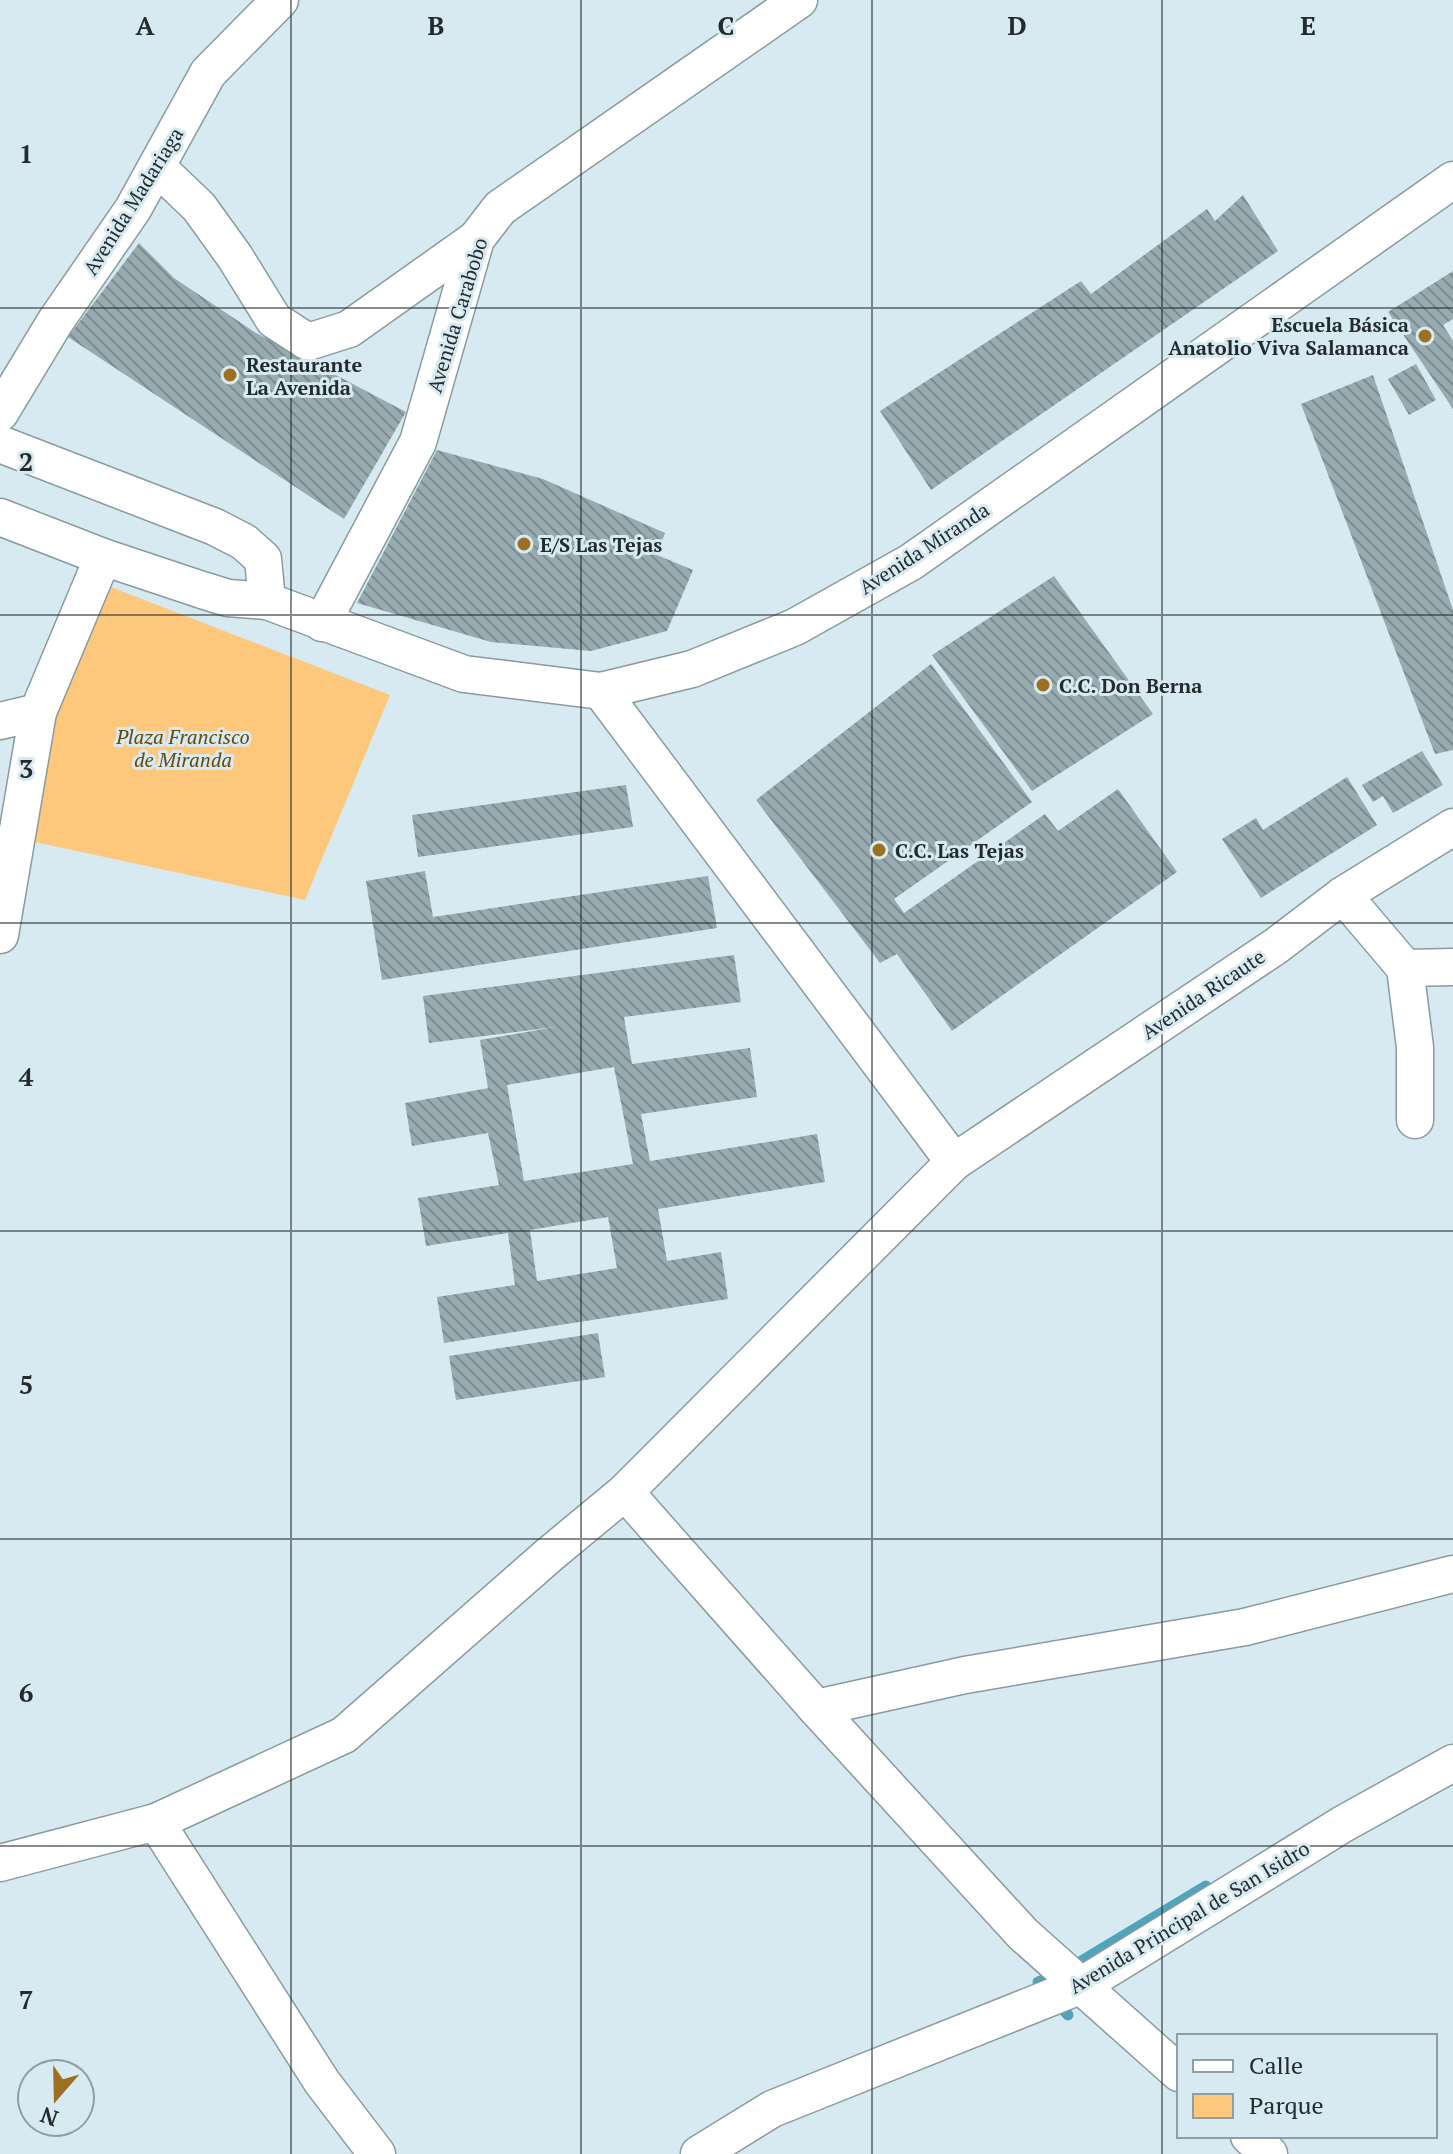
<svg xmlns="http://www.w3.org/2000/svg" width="1453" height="2154" font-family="'PT Serif',serif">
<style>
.park{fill:#fdc87b}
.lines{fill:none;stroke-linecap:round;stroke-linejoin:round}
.stream{stroke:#50a4bb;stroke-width:11}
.building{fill:url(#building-back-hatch);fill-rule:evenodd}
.minor-casing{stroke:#889ba1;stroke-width:39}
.minor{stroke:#fff;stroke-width:36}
.grid{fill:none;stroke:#242b2e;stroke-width:2;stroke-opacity:0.55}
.poi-dot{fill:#9d6f20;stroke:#d7eaf1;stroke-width:3}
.labels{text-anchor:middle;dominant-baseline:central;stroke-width:6;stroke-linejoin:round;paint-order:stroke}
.street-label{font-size:20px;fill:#242b2e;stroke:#d7eaf1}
.poi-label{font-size:20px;font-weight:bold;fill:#242b2e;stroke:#d7eaf1;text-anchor:start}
.park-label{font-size:20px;font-style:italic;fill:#6a4807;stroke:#d7eaf1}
.grid-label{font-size:26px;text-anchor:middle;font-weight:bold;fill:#242b2e;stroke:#d7eaf1;stroke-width:6;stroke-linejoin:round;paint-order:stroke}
</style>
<defs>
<pattern id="building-back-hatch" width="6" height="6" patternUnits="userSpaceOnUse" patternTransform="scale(2)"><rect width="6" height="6" fill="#98abb1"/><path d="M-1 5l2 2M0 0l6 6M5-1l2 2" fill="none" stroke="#7c8b90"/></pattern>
</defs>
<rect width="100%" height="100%" fill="#d7eaf1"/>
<!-- park -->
<polygon class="park" points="111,587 390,695 305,900 35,842 57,707"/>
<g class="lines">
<!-- stream -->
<polyline class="stream" points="1068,2015 1038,1982 1065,1971 1206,1886"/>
</g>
<!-- building -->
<g class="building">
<polygon points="1243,195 1278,251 931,490 880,411 1081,281 1091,294 1207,209 1215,221"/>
<polygon points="139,243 174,278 256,333 406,412 344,519 68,337"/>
<polygon points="1453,271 1453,319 1443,325 1453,341 1453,409 1388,312"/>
<polygon points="1416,364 1436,400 1409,415 1388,379"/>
<polygon points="1373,375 1453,610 1453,750 1435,754 1301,404"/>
<polygon points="437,450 543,479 665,533 657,555 693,570 667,631 591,651 491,642 357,603"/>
<polygon points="1054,576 1153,714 1032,791 932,655"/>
<polygon points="931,664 1032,802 894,899 904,913 1045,814 1058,831 1118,789 1177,872 952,1031 897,954 880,963 756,800"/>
<polygon points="1422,751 1443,785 1393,813 1383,796 1373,802 1362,785"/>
<polygon points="1347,777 1377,825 1261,898 1222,839 1256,818 1263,830"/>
<polygon points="626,785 633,827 418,857 412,815"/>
<polygon points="425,871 433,917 708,876 717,928 382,980 366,881"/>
<path d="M 734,955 L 741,1002 L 624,1017 L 632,1064 L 750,1048 L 757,1097 L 641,1114 L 650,1161 L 817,1134 L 825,1182 L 658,1209 L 667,1261 L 721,1252 L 728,1299 L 444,1343 L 437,1297 L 515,1285 L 508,1233 L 426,1246 L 418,1198 L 499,1185 L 488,1133 L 412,1146 L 405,1103 L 500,1086 L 488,1088 L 480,1040 L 555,1027 L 429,1043 L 423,996 ZM 614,1067 L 633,1164 L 524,1181 L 507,1085 ZM 608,1217 L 617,1268 L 537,1281 L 530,1230 Z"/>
<polygon points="598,1333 605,1377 456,1400 449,1356"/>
</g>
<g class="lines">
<defs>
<g id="minor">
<polyline points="157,167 199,207 235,257 274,320 308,342 349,329 476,239"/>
<polyline points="0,413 55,322 133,209 208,73 280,0"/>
<polyline points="0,444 215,527 244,542 263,559 267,601"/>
<polyline points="0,517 103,557 202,590 228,598 267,601 464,674 601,691 692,669 795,627 911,562 1453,180"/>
<polyline points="322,623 418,442 476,239 500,208 799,0"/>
<polyline points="601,691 954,1162"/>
<polyline points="0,721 38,712 103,557"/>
<polyline points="1343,895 1405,968 1453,967"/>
<polyline points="0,935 38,712"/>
<polyline points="1405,968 1415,1047 1415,1120"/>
<polyline points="625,1492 816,1708 1023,1934 1179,2073"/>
<polyline points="816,1708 965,1675 1245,1627 1453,1574"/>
<polyline points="156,1822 322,2082 377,2154"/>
<polyline points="0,1863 156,1822 344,1735 549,1555 625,1492 954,1162 1276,946 1343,895 1453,827"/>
<polyline points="1249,2136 1269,2154"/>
<polyline points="699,2154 772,2109 1082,1985 1343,1824 1453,1763"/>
</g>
</defs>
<!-- minor casing -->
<use href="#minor" class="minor-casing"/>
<!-- minor -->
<use href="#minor" class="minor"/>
</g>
<!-- grid -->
<path class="grid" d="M 291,0 L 291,2154M 581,0 L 581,2154M 872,0 L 872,2154M 1162,0 L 1162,2154M 0,308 L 1453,308M 0,615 L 1453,615M 0,923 L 1453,923M 0,1231 L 1453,1231M 0,1539 L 1453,1539M 0,1846 L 1453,1846"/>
<!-- markers -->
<g class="poi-dot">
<circle cx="1425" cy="336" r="8"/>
<circle cx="230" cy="375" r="8"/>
<circle cx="524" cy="544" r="8"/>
<circle cx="1043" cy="685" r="8"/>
<circle cx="879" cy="850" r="8"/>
</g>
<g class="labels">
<!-- street labels -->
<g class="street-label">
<text transform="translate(133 201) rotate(-58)">Avenida Madariaga</text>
<text transform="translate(457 315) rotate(-73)">Avenida Carabobo</text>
<text transform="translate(924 548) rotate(-33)">Avenida Miranda</text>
<text transform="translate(1203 994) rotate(-34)">Avenida Ricaute</text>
<text transform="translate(1189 1917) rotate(-31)">Avenida Principal de San Isidro</text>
</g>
<!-- poi labels -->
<g class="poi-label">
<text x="1409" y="324" text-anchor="end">Escuela Básica<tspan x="1409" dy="23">Anatolio Viva Salamanca</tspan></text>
<text x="246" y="364">Restaurante<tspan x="246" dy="23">La Avenida</tspan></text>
<text x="540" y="544">E/S Las Tejas</text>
<text x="1059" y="685">C.C. Don Berna</text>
<text x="895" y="850">C.C. Las Tejas</text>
</g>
<!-- park labels -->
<g class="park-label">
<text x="183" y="736">Plaza Francisco<tspan x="183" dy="23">de Miranda</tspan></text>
</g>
</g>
<g class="grid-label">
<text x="145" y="35">A</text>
<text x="436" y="35">B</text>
<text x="726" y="35">C</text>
<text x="1017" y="35">D</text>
<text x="1308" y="35">E</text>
<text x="26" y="163">1</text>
<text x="26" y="471">2</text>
<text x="26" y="778">3</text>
<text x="26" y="1086">4</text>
<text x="26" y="1394">5</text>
<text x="26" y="1702">6</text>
<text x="26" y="2009">7</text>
</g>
<!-- legend -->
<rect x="1177" y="2034" width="260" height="104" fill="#d7eaf1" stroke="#8f9ea3" stroke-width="2"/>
<rect x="1193" y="2060" width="40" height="12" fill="#ffffff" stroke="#8f9ea3" stroke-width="2"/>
<text x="1249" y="2074" font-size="24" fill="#242b2e">Calle</text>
<rect x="1193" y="2094" width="40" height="24" fill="#fdc87b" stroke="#8f9ea3" stroke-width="2"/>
<text x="1249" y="2114" font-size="24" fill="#242b2e">Parque</text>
<!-- north arrow -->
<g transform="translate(56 2098) rotate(200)"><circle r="38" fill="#d7eaf1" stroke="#8f9ea3" stroke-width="2"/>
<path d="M0-6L14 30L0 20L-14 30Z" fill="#9d6f20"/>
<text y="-12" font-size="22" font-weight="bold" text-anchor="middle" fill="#242b2e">N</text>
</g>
</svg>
